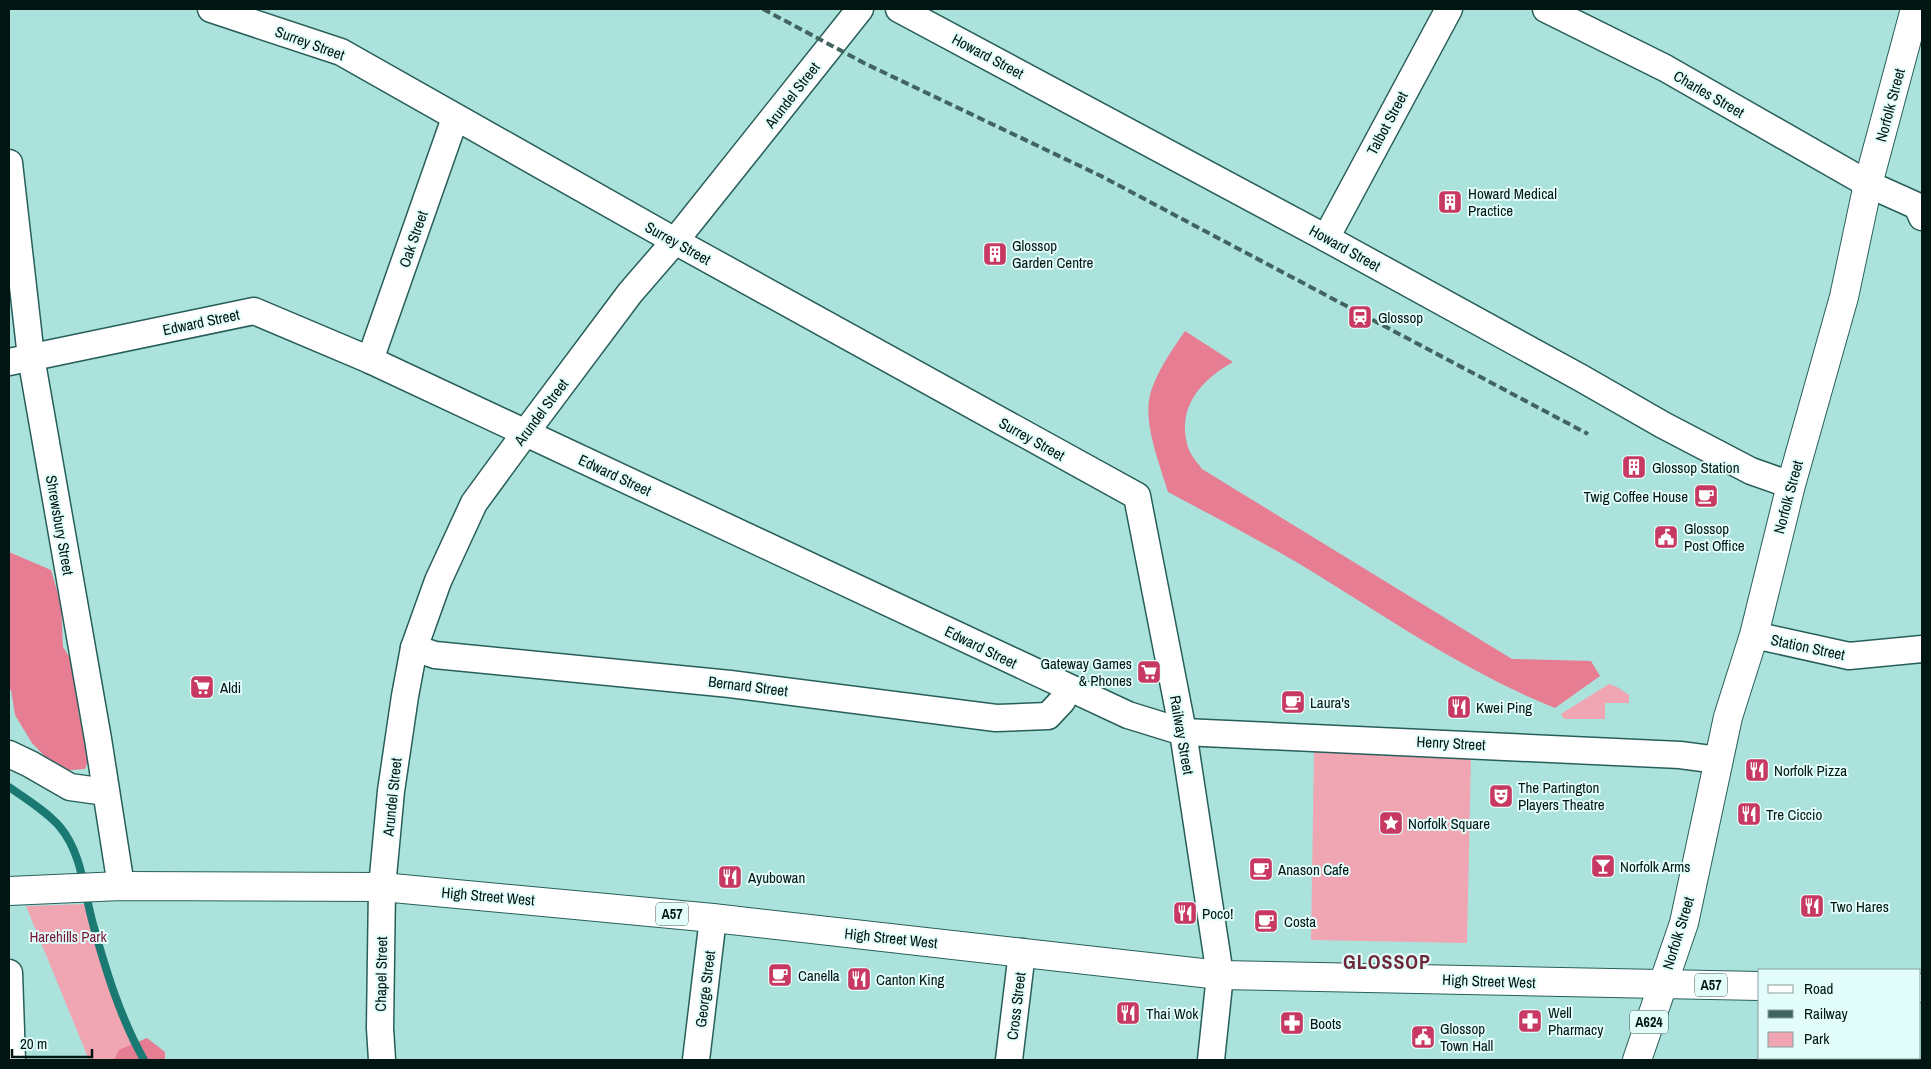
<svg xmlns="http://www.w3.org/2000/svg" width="1931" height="1069" font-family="'Archivo Narrow',sans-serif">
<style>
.green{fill:#f0a5b2}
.forest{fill:#e77d93}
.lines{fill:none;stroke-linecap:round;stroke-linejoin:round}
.stream{stroke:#1a7972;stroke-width:8}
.minor-casing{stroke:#285e5a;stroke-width:29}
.major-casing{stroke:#285e5a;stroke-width:30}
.minor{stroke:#fff;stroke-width:26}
.major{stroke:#fff;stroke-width:28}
.rail{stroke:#426460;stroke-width:4;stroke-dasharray:8 4;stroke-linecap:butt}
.labels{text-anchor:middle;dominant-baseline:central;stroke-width:4;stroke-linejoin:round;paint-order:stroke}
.shield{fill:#e2fdfa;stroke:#445b58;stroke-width:1}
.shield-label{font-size:14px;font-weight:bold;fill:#011513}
.street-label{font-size:15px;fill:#011513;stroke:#e2fdfa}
.poi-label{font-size:15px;fill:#011513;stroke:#e2fdfa;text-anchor:start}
.park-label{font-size:15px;fill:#761735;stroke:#e2fdfa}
.district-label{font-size:20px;font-weight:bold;letter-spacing:1px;fill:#6e283a;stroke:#e2fdfa}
</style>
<rect width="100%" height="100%" fill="#abe3dc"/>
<!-- green -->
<g class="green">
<polygon points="1609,684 1617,687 1629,695 1629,703 1605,703 1605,719 1564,719 1561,714"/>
<polygon points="1314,751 1471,755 1467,943 1311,940"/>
<polygon points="87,904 112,990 144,1060 89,1060 26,906"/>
</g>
<!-- forest -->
<g class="forest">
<path d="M 1185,331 L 1233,362 C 1199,381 1175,410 1189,450 C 1192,457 1198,463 1202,469 L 1512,659 L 1591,661 L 1600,676 L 1555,708 C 1463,671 1382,614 1298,563 C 1255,538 1211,515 1168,492 C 1160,465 1145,428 1149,400 C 1153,377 1172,350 1185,331 Z"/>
<polygon points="9,552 51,570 61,604 63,647 74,665 79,716 93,746 85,769 59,771 32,743 15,715 11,690 9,689"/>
<polygon points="147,1038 165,1052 165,1060 114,1060 119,1050"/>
</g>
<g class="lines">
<!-- stream -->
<path class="stream" d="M 9,787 C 26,799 46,811 60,827 C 82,853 84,892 93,924 C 106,971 120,1017 144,1060"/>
<defs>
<g id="minor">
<polyline points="211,9 341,52 675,241 1137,496 1183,732 1220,975 1211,1060"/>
<polyline points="899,9 1326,238 1581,378 1663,425 1751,471 1791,485"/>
<polyline points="1546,9 1665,68 1868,184 1917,206 1922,217"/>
<polyline points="9,163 31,357 98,739 121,886"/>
<polyline points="1326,238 1449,9"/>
<polyline points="370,360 455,118"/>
<polyline points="9,362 254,311 370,360 1128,715 1183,732 1680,755 1718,760"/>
<polyline points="1754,635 1849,656 1922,649"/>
<polyline points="414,648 435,655 730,684 996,718 1048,716 1062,701 1068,689"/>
<polyline points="9,754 30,764 70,787 106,792"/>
<polyline points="9,973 12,1060"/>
<polyline points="382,1060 380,1028 382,887 391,791 405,696 414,648 438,581 474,503 526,432 630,293 675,241 860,9"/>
<polyline points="696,1060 713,918"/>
<polyline points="1009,1060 1022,952"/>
<polyline points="1862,1060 1864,1058"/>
</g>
<g id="major">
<polyline points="9,891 121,886 382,887 713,918 1220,975 1760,986"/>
<polyline points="1920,988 1922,988"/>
<polyline points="1637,1060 1684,923 1728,717 1754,635 1791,485 1844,297 1868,184 1915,9"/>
</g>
</defs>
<!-- minor casing -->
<use href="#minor" class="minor-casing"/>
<!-- major casing -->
<use href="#major" class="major-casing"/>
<!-- minor -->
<use href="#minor" class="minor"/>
<!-- major -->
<use href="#major" class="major"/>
<!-- rail -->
<polyline class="rail" points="763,9 866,64 1101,176 1588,434"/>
</g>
<!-- icons -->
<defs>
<symbol id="building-square" viewBox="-11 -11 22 22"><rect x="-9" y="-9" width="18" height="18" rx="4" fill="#c73962" stroke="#e2fdfa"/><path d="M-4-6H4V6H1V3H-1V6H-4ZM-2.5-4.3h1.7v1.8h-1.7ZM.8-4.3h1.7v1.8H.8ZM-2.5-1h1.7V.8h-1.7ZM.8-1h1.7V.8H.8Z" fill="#fff"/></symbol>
<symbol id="station-square" viewBox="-11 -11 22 22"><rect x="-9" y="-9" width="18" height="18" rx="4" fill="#c73962" stroke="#e2fdfa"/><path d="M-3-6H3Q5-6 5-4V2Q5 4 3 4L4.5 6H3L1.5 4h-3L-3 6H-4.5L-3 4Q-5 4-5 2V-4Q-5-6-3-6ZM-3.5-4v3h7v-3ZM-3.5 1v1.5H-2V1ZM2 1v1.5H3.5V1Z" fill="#fff"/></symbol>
<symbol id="cafe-square" viewBox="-11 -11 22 22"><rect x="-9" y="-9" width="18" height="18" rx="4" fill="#c73962" stroke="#e2fdfa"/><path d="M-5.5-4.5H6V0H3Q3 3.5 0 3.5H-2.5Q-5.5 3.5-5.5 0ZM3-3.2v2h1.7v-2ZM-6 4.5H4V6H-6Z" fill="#fff"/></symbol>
<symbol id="civic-square" viewBox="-11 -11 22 22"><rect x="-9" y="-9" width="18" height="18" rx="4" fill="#c73962" stroke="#e2fdfa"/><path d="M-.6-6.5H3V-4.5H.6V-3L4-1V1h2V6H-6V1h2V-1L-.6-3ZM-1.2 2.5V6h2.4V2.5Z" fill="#fff"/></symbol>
<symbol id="supermarket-square" viewBox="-11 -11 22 22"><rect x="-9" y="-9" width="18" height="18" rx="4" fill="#c73962" stroke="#e2fdfa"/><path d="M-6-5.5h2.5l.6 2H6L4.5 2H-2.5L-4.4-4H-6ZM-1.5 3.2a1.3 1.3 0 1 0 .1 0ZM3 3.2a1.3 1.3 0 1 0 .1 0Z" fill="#fff"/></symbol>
<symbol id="restaurant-square" viewBox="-11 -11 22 22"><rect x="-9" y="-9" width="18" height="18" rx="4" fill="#c73962" stroke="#e2fdfa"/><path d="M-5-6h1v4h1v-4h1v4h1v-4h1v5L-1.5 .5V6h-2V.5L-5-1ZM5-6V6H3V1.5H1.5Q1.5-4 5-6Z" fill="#fff"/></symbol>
<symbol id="theatre-square" viewBox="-11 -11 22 22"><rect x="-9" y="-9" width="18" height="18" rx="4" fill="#c73962" stroke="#e2fdfa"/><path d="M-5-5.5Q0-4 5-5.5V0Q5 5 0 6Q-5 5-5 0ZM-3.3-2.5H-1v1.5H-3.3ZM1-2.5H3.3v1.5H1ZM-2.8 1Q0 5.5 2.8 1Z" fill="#fff"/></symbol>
<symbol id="sight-square" viewBox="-11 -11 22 22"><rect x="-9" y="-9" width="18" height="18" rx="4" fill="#c73962" stroke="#e2fdfa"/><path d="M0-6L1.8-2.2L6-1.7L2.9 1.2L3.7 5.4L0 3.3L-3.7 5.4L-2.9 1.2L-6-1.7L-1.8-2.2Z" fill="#fff"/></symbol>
<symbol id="bar-square" viewBox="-11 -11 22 22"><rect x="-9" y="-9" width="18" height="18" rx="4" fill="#c73962" stroke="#e2fdfa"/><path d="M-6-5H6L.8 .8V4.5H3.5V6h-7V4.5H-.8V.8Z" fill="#fff"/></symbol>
<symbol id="pharmacy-square" viewBox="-11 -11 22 22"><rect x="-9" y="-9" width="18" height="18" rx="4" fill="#c73962" stroke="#e2fdfa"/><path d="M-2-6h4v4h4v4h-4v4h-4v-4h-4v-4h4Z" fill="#fff"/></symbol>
</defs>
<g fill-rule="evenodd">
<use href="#building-square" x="1436" y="188" width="28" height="28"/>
<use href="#building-square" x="981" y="240" width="28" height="28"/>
<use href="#station-square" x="1346" y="303" width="28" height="28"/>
<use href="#building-square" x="1620" y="453" width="28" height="28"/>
<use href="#cafe-square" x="1692" y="482" width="28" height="28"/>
<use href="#civic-square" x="1652" y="523" width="28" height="28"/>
<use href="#supermarket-square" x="1135" y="658" width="28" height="28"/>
<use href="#supermarket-square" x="188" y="673" width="28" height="28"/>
<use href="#cafe-square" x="1279" y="688" width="28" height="28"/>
<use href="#restaurant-square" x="1445" y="693" width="28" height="28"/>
<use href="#restaurant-square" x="1743" y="756" width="28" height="28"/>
<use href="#theatre-square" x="1487" y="782" width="28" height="28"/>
<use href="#restaurant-square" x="1735" y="800" width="28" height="28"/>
<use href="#sight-square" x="1377" y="809" width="28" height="28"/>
<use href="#bar-square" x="1589" y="852" width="28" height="28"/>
<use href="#cafe-square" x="1247" y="855" width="28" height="28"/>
<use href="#restaurant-square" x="716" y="863" width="28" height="28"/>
<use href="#restaurant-square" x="1798" y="892" width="28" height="28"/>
<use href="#restaurant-square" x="1171" y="899" width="28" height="28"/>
<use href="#cafe-square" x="1252" y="907" width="28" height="28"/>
<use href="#cafe-square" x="766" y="961" width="28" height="28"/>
<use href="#restaurant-square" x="845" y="965" width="28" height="28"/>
<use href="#restaurant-square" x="1114" y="999" width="28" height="28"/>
<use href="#pharmacy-square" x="1516" y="1007" width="28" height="28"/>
<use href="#pharmacy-square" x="1278" y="1009" width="28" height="28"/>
<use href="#civic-square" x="1409" y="1023" width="28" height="28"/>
</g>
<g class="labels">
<!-- shield labels -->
<g class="shield">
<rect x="656" y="902.5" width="32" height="23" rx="4"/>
<rect x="1695" y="973.5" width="32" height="23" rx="4"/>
<rect x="1630" y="1010.5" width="38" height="23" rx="4"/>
</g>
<g class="shield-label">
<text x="672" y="914">A57</text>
<text x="1711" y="985">A57</text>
<text x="1649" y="1022">A624</text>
</g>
<!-- street labels -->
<g class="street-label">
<text transform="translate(310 43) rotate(20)">Surrey Street</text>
<text transform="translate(988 56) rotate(28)">Howard Street</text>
<text transform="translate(1709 94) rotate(30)">Charles Street</text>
<text transform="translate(792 95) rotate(-52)">Arundel Street</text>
<text transform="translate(1890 105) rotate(-75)">Norfolk Street</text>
<text transform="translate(1387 123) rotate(-62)">Talbot Street</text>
<text transform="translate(413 239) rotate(-71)">Oak Street</text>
<text transform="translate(678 243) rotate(29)">Surrey Street</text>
<text transform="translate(1345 248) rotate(29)">Howard Street</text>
<text transform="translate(201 322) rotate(-12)">Edward Street</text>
<text transform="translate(541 412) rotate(-53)">Arundel Street</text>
<text transform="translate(1032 439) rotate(29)">Surrey Street</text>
<text transform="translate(615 475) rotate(25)">Edward Street</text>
<text transform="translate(1788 497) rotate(-75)">Norfolk Street</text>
<text transform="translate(60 525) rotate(80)">Shrewsbury Street</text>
<text transform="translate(981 647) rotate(26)">Edward Street</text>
<text transform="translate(1808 647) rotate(12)">Station Street</text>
<text transform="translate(748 686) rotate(7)">Bernard Street</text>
<text transform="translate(1182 735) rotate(80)">Railway Street</text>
<text transform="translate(1451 743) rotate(3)">Henry Street</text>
<text transform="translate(392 797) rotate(-84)">Arundel Street</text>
<text transform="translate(488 896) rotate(5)">High Street West</text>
<text transform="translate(1678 933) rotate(-73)">Norfolk Street</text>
<text transform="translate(891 938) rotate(6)">High Street West</text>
<text transform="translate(381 974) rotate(-89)">Chapel Street</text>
<text transform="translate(1489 981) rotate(2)">High Street West</text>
<text transform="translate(705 989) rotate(-83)">George Street</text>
<text transform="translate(1016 1006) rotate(-83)">Cross Street</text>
</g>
<!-- poi labels -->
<g class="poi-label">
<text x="1468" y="193">Howard Medical<tspan x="1468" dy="17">Practice</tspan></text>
<text x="1012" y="245">Glossop<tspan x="1012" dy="17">Garden Centre</tspan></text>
<text x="1378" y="317">Glossop</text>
<text x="1652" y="467">Glossop Station</text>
<text x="1688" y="496" text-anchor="end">Twig Coffee House</text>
<text x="1684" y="528">Glossop<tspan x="1684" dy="17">Post Office</tspan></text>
<text x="1132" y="663" text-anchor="end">Gateway Games<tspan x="1132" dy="17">&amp; Phones</tspan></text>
<text x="220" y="687">Aldi</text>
<text x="1310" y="702">Laura's</text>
<text x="1476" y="707">Kwei Ping</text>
<text x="1774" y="770">Norfolk Pizza</text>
<text x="1518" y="787">The Partington<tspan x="1518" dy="17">Players Theatre</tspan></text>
<text x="1766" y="814">Tre Ciccio</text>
<text x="1408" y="823">Norfolk Square</text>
<text x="1620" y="866">Norfolk Arms</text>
<text x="1278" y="869">Anason Cafe</text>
<text x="748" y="877">Ayubowan</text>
<text x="1830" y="906">Two Hares</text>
<text x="1202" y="913">Poco!</text>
<text x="1284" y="921">Costa</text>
<text x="798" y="975">Canella</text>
<text x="876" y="979">Canton King</text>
<text x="1548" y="1012">Well<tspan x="1548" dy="17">Pharmacy</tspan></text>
<text x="1146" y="1013">Thai Wok</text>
<text x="1310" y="1023">Boots</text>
<text x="1440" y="1028">Glossop<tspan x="1440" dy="17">Town Hall</tspan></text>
</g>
<!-- park labels -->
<g class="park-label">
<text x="68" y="936">Harehills Park</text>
</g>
<!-- district labels -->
<g class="district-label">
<text x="1387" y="961">GLOSSOP</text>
</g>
</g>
<!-- border -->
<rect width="1931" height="1069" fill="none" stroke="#011513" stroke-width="20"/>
<!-- legend -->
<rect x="1758" y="969" width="162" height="90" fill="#e2fdfa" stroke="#88a09e"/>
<rect x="1768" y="985" width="25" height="8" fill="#ffffff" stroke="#88a09e"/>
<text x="1804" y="994" font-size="15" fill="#011513">Road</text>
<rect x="1768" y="1010" width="25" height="8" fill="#426460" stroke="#88a09e"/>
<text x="1804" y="1019" font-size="15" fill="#011513">Railway</text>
<rect x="1768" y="1032" width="25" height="15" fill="#f0a5b2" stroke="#88a09e"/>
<text x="1804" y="1044" font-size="15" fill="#011513">Park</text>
<!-- scale -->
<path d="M12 1049v8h80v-8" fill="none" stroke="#011513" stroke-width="2.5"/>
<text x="20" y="1049" font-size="15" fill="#011513" stroke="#e2fdfa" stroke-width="4" paint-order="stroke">20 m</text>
</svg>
